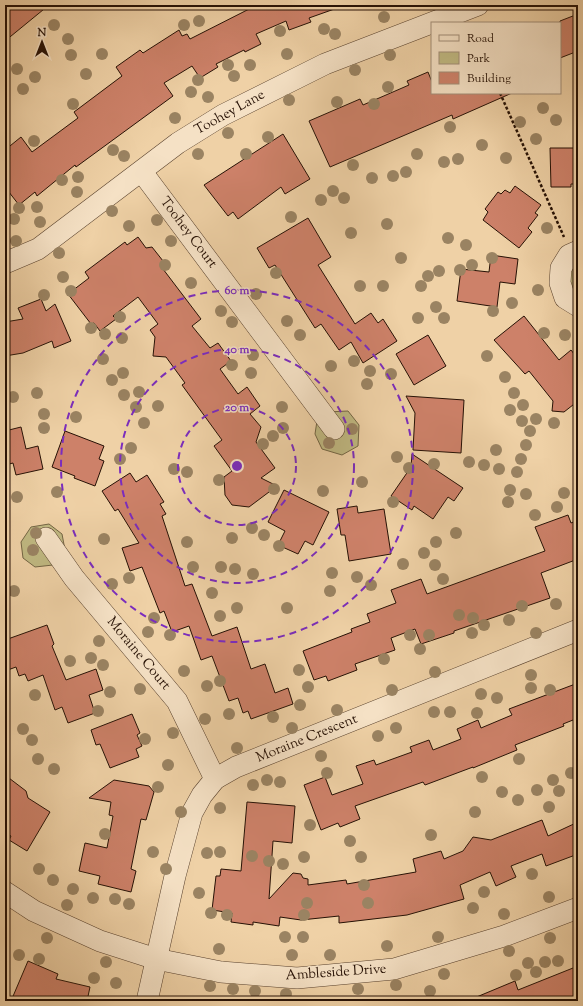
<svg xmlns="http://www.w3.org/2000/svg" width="583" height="1006" font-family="'Sorts Mill Goudy',serif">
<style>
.green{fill:#c0b982;stroke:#736544}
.building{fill:#cd8169;stroke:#261105}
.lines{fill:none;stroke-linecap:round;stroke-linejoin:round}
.street-casing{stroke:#58412d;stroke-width:22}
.path{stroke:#261105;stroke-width:2.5;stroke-dasharray:3 2;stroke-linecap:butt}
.street{stroke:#f5e1c5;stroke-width:21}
.tree{fill:#9a8362}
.ring{fill:none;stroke:#7b2cbf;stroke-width:2;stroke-dasharray:7 5}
.labels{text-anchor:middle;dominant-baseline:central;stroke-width:3;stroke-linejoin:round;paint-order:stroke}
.street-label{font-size:14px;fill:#261105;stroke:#f5e1c5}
.centre{fill:#7b2cbf;stroke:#f5e1c5;stroke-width:2}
.ring-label{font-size:12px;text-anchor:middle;font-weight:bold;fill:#7b2cbf;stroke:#f5e1c5;stroke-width:3;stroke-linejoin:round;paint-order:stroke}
</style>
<rect width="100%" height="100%" fill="#efd1a6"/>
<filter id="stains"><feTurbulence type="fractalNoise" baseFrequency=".005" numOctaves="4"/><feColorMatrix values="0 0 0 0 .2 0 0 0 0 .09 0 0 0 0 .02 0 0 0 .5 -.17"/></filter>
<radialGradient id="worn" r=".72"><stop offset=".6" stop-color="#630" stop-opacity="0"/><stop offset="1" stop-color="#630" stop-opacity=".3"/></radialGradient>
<!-- green -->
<g class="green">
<polygon points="578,262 578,298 568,285 570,268"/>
<polygon points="348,411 359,425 358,446 342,455 322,449 315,434 317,421 327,412"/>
<polygon points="49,524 62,534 65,550 53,565 35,567 23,558 21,542 31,527"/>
</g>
<!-- building -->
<g class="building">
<polygon points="5,5 49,5 5,41"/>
<polygon points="257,5 340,5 340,7 309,18 311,22 289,30 286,21 256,34 261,44 245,52 244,50 216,64 218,67 200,78 192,66 164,83 173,96 76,167 75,165 37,196 35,192 19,205 5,187 5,150 21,137 32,152 78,118 74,112 122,76 116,67 140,50 143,53 179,30 182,36 187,34 190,39"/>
<polygon points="578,14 578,51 560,58 560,21"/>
<polygon points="428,72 432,82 432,93 512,93 453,119 452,115 330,167 309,121 360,99 363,105 409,85 407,81"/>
<polygon points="283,134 310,179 285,194 281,187 238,219 233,212 228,216 204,185"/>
<polygon points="550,148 578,148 578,184 571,184 571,187 551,187"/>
<polygon points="515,186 541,205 535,213 538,215 528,228 532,232 519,248 483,220 488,212 485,209 498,192 501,194 505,190 510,193"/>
<polygon points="308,218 331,257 318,265 355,324 371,313 378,323 383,319 397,341 363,363 351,342 339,350 321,324 315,328 275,265 269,268 257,248"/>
<polygon points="138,237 146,248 152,247 167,266 163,269 201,319 192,326 210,348 218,343 231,361 220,369 238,394 247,387 260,406 250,414 261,427 256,442 275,468 261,478 277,486 249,507 232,505 225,495 224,477 232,471 214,446 222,440 182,385 185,383 166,357 153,356 155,337 150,330 158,324 138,297 113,316 116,319 100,331 94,323 91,324 68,294 89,278 85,272 125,242 127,245"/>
<polygon points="491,255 518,259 515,284 500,282 497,307 457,301 461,269 489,272"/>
<polygon points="41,299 46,311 55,304 71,341 54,348 52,341 23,353 5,356 5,322 23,319 18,308"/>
<polygon points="524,316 559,360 571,350 578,359 578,401 564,412 552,411 553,401 529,371 525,374 494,340"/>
<polygon points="428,335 446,366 414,385 396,354"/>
<polygon points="406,396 464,400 461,453 413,450 415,413"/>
<polygon points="21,427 26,449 38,446 43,469 16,475 13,463 5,465 5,431"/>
<polygon points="65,431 104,446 99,459 104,461 95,486 74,478 75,476 52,467"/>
<polygon points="412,454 463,488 454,501 448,497 433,519 414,506 412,510 391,496 411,467"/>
<polygon points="130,473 136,482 147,475 164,502 160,504 166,514 162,516 185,586 192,584 212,636 237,627 251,669 265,664 275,693 288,688 293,704 251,719 248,711 243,713 238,698 229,701 212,656 201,660 189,626 172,632 164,611 160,613 142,567 130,571 122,548 139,543 118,509 115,511 102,491"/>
<polygon points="284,490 329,512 313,545 305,541 298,554 278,545 285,531 268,522"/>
<polygon points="357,506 358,513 384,509 391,554 349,561 345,535 341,535 337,509"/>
<polygon points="568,515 571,523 578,520 578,559 541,573 550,598 454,631 454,633 421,644 415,629 391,638 395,650 355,664 357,670 328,681 326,676 314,680 303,651 352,632 351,629 370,622 367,614 396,603 391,590 421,579 427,594 545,551 535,527"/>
<polygon points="47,625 54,644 52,646 66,680 96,669 103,690 89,695 95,713 68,723 62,707 55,710 43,675 28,681 25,674 19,676 16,667 5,671 5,640"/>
<polygon points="578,683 578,718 563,724 564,726 515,745 517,750 473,768 473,767 425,785 423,782 355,806 360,819 340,827 338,823 321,830 304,785 325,777 332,795 363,784 356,766 374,760 376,765 412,752 410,747 429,740 433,750 461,739 457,729 478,720 481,728 512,715 509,709"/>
<polygon points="132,714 140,733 137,735 142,746 136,749 139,757 110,768 100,744 96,745 91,730"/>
<polygon points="5,775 26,791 28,798 50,812 27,851 9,840 11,836 5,833"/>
<polygon points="114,780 149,786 154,792 146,820 141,819 131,869 136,871 131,892 98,884 100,876 79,871 85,843 107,848 113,816 109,815 111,802 89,798"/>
<polygon points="247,802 295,806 292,843 273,841 269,899 293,873 301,874 303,878 308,879 308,885 346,880 347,884 416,872 413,859 441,851 444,859 463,851 473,837 491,840 542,820 548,836 578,822 578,854 546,866 542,854 511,866 516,877 496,886 490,872 460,885 464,899 407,915 339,923 339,916 301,920 280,917 279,926 253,922 253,925 231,922 232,913 212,910 216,876 220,876 221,869 241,871"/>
<polygon points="28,961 58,974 56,979 90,987 87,1001 11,1001"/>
<polygon points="578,966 578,1001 467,1001 515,981 518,990"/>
</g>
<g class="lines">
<defs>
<g id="street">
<polyline points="142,172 334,429"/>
<polyline points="578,251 569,255 561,268 560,283 565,298 578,306"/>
<polyline points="5,263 38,249 178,143 223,115 325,64 478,5"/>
<polyline points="46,538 74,578 177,701 215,779"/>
<polyline points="5,892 34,911 100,941 156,959 221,972 297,978 394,969 504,936 578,908"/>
<polyline points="147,1001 175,876 192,813 202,795 215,779 236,767 578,630"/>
</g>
</defs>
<!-- street casing -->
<use href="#street" class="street-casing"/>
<!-- path -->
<polyline class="path" points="500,93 564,237"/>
<!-- street -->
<use href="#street" class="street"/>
</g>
<!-- trees -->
<g class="tree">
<circle cx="384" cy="17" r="6"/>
<circle cx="199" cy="21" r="6"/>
<circle cx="54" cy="25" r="6"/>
<circle cx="184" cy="25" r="6"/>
<circle cx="324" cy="29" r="6"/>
<circle cx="280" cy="31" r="6"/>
<circle cx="335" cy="34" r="6"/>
<circle cx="68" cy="39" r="6"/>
<circle cx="102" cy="54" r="6"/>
<circle cx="287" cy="54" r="6"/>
<circle cx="71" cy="55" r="6"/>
<circle cx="390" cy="55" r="6"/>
<circle cx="228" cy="65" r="6"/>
<circle cx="250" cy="65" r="6"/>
<circle cx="17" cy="69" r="6"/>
<circle cx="355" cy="70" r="6"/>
<circle cx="86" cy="74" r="6"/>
<circle cx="234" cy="76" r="6"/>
<circle cx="35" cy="77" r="6"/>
<circle cx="198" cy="80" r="6"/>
<circle cx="388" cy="87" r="6"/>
<circle cx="23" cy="89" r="6"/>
<circle cx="191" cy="92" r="6"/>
<circle cx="208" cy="97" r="6"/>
<circle cx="289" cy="100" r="6"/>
<circle cx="337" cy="102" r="6"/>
<circle cx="73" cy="104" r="6"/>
<circle cx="374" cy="104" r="6"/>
<circle cx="543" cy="108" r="6"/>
<circle cx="175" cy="118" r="6"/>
<circle cx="556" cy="120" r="6"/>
<circle cx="520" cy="122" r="6"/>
<circle cx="450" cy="127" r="6"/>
<circle cx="228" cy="133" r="6"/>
<circle cx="268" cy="137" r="6"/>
<circle cx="536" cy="139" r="6"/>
<circle cx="34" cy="141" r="6"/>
<circle cx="482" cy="145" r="6"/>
<circle cx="113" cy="150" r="6"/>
<circle cx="198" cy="154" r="6"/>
<circle cx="246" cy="154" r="6"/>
<circle cx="417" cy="154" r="6"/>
<circle cx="124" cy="156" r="6"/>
<circle cx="506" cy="158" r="6"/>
<circle cx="458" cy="159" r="6"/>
<circle cx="444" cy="162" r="6"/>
<circle cx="353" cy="165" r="6"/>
<circle cx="406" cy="172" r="6"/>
<circle cx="393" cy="176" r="6"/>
<circle cx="78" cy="177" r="6"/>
<circle cx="372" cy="178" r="6"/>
<circle cx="62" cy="180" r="6"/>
<circle cx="333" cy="191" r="6"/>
<circle cx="77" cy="192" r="6"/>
<circle cx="344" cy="198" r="6"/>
<circle cx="321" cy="200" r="6"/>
<circle cx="37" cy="207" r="6"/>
<circle cx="19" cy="208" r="6"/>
<circle cx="112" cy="211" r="6"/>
<circle cx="291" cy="217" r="6"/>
<circle cx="14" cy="219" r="6"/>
<circle cx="157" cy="220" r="6"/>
<circle cx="40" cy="222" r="6"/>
<circle cx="387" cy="224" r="6"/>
<circle cx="129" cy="226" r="6"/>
<circle cx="547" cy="228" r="6"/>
<circle cx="351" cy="233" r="6"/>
<circle cx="448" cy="238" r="6"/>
<circle cx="16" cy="241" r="6"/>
<circle cx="171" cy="241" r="6"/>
<circle cx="466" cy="245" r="6"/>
<circle cx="59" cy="253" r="6"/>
<circle cx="401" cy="258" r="6"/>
<circle cx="492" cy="258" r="6"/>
<circle cx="165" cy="265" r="6"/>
<circle cx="472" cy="265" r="6"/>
<circle cx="460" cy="270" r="6"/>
<circle cx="439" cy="271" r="6"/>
<circle cx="276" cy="273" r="6"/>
<circle cx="428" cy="276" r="6"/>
<circle cx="63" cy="277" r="6"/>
<circle cx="191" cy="283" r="6"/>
<circle cx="360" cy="286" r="6"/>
<circle cx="383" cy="286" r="6"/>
<circle cx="421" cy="286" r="6"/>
<circle cx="538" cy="290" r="6"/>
<circle cx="71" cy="291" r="6"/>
<circle cx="256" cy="294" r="6"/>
<circle cx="44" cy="295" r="6"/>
<circle cx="512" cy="303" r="6"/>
<circle cx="436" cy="307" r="6"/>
<circle cx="221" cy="311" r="6"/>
<circle cx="493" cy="311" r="6"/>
<circle cx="120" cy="317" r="6"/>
<circle cx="418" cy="318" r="6"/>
<circle cx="444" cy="318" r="6"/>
<circle cx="287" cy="321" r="6"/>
<circle cx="232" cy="322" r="6"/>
<circle cx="91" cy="328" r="6"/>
<circle cx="544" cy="333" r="6"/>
<circle cx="105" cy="334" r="6"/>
<circle cx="300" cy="335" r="6"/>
<circle cx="565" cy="335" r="6"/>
<circle cx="122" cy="338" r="6"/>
<circle cx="253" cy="355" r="6"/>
<circle cx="487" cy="356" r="6"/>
<circle cx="103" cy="359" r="6"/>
<circle cx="354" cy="361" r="6"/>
<circle cx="232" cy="365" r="6"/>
<circle cx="331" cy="366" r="6"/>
<circle cx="370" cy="371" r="6"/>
<circle cx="123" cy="373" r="6"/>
<circle cx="251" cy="373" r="6"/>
<circle cx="391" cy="374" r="6"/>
<circle cx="505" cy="377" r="6"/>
<circle cx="112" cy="380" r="6"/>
<circle cx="367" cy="384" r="6"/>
<circle cx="139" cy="392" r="6"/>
<circle cx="37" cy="393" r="6"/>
<circle cx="514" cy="393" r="6"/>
<circle cx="124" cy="395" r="6"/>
<circle cx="13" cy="397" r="6"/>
<circle cx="523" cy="405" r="6"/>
<circle cx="158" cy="406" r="6"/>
<circle cx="136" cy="407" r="6"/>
<circle cx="282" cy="407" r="6"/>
<circle cx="510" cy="410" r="6"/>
<circle cx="44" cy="414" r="6"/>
<circle cx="76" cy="417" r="6"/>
<circle cx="536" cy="419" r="6"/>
<circle cx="522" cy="421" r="6"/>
<circle cx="144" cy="423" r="6"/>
<circle cx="554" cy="423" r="6"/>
<circle cx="44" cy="428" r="6"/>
<circle cx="283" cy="428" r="6"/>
<circle cx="352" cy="429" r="6"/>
<circle cx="530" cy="431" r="6"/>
<circle cx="273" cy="436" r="6"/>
<circle cx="329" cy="443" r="6"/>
<circle cx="263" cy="444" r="6"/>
<circle cx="526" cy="445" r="6"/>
<circle cx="131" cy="448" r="6"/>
<circle cx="496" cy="450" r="6"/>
<circle cx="397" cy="457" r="6"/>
<circle cx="120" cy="459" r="6"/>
<circle cx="521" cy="459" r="6"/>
<circle cx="469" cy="462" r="6"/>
<circle cx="434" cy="464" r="6"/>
<circle cx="484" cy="465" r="6"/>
<circle cx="409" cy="468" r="6"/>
<circle cx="174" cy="469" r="6"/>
<circle cx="499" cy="469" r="6"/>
<circle cx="187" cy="472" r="6"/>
<circle cx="517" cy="472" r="6"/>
<circle cx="219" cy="480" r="6"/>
<circle cx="362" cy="482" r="6"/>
<circle cx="274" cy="489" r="6"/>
<circle cx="510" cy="490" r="6"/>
<circle cx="323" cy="491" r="6"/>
<circle cx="57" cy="492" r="6"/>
<circle cx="564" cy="493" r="6"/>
<circle cx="526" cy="494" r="6"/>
<circle cx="17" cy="497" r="6"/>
<circle cx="393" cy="502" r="6"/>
<circle cx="508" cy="502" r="6"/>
<circle cx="557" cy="507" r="6"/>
<circle cx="535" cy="515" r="6"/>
<circle cx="252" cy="528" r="6"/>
<circle cx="36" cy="533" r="6"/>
<circle cx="456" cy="533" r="6"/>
<circle cx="264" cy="535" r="6"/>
<circle cx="232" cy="538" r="6"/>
<circle cx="104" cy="539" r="6"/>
<circle cx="187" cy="542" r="6"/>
<circle cx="436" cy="542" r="6"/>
<circle cx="279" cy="546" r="6"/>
<circle cx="33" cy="550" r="6"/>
<circle cx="424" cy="553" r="6"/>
<circle cx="403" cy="564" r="6"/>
<circle cx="435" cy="565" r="6"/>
<circle cx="193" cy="567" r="6"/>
<circle cx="221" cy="567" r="6"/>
<circle cx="235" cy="569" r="6"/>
<circle cx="332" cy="573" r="6"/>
<circle cx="253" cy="574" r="6"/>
<circle cx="357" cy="577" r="6"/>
<circle cx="129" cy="578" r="6"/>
<circle cx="443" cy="579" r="6"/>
<circle cx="112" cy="584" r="6"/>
<circle cx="371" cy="585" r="6"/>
<circle cx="14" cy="591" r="6"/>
<circle cx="330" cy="591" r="6"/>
<circle cx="212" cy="593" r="6"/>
<circle cx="556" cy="604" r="6"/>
<circle cx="522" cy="606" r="6"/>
<circle cx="237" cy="608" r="6"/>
<circle cx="287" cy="608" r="6"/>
<circle cx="459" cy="615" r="6"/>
<circle cx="220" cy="616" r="6"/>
<circle cx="154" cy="618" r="6"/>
<circle cx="473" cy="618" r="6"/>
<circle cx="509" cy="620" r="6"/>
<circle cx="484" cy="625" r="6"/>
<circle cx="148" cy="632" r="6"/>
<circle cx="472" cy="633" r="6"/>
<circle cx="536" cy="633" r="6"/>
<circle cx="170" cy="635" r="6"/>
<circle cx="410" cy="635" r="6"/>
<circle cx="429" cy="635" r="6"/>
<circle cx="99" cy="641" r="6"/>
<circle cx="420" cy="649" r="6"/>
<circle cx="91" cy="658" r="6"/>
<circle cx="384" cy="659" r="6"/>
<circle cx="70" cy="661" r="6"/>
<circle cx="103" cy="665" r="6"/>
<circle cx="299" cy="670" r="6"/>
<circle cx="184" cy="671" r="6"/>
<circle cx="435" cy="672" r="6"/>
<circle cx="531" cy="675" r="6"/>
<circle cx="220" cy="681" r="6"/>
<circle cx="207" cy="686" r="6"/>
<circle cx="308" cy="687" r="6"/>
<circle cx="531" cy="688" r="6"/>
<circle cx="140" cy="689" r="6"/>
<circle cx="392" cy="690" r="6"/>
<circle cx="550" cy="690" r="6"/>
<circle cx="110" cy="692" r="6"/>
<circle cx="481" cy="694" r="6"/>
<circle cx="35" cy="695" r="6"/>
<circle cx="497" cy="698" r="6"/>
<circle cx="300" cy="705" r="6"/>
<circle cx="337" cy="710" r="6"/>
<circle cx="98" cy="711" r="6"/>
<circle cx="434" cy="712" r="6"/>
<circle cx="450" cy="712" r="6"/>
<circle cx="477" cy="713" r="6"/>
<circle cx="229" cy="714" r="6"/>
<circle cx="273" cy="717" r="6"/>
<circle cx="205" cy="719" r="6"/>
<circle cx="292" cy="728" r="6"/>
<circle cx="396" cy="728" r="6"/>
<circle cx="23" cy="729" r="6"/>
<circle cx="173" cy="733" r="6"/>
<circle cx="378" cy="736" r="6"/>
<circle cx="145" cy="739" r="6"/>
<circle cx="32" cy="740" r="6"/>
<circle cx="237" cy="748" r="6"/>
<circle cx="321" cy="756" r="6"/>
<circle cx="38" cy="759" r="6"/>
<circle cx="519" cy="759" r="6"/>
<circle cx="168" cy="765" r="6"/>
<circle cx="54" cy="769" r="6"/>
<circle cx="327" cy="773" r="6"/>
<circle cx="571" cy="773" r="6"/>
<circle cx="482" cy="777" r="6"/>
<circle cx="267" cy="780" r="6"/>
<circle cx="553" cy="780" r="6"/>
<circle cx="280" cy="782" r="6"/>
<circle cx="253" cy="785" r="6"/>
<circle cx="158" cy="787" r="6"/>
<circle cx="537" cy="790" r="6"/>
<circle cx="559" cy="791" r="6"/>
<circle cx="502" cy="792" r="6"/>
<circle cx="518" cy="800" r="6"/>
<circle cx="549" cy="807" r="6"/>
<circle cx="220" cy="808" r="6"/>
<circle cx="181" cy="812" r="6"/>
<circle cx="475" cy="812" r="6"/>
<circle cx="310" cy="825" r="6"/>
<circle cx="105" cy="834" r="6"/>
<circle cx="431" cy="835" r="6"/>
<circle cx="350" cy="841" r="6"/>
<circle cx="153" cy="852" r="6"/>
<circle cx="220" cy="852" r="6"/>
<circle cx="207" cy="853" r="6"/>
<circle cx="252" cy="856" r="6"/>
<circle cx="304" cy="857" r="6"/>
<circle cx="361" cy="857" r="6"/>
<circle cx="269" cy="861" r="6"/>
<circle cx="283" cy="864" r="6"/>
<circle cx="39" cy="869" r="6"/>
<circle cx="166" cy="869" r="6"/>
<circle cx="532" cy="874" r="6"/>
<circle cx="53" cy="880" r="6"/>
<circle cx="364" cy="885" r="6"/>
<circle cx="73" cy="889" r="6"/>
<circle cx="484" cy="892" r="6"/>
<circle cx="199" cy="893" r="6"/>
<circle cx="549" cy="897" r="6"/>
<circle cx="93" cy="898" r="6"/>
<circle cx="115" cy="899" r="6"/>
<circle cx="307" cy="903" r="6"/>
<circle cx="368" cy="903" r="6"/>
<circle cx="129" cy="904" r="6"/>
<circle cx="67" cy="905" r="6"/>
<circle cx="473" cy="908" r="6"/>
<circle cx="211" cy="913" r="6"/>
<circle cx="504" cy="914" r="6"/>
<circle cx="227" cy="915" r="6"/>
<circle cx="304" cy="915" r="6"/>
<circle cx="285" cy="937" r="6"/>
<circle cx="303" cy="937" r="6"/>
<circle cx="438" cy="937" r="6"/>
<circle cx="47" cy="938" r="6"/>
<circle cx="550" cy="938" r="6"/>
<circle cx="387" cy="946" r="6"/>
<circle cx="219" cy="949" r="6"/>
<circle cx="509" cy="951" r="6"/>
<circle cx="19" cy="955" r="6"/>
<circle cx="292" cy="955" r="6"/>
<circle cx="330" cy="955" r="6"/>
<circle cx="39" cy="959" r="6"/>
<circle cx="558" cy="961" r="6"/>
<circle cx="106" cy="962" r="6"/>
<circle cx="545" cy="962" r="6"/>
<circle cx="528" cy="963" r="6"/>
<circle cx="536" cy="972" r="6"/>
<circle cx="444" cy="974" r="6"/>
<circle cx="516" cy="975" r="6"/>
<circle cx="94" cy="978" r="6"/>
<circle cx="116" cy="983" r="6"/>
<circle cx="396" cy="985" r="6"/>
<circle cx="210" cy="986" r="6"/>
<circle cx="233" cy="989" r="6"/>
<circle cx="358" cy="989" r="6"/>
<circle cx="255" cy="991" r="6"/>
<circle cx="430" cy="991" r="6"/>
<circle cx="286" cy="994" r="6"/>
</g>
<!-- distance rings -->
<g class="ring">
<circle cx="237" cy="466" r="59"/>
<circle cx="237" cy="466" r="117"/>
<circle cx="237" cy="466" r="176"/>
</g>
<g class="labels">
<!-- street labels -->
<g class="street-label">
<text transform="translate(230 113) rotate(-29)">Toohey Lane</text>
<text transform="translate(188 233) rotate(53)">Toohey Court</text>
<text transform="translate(138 654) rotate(50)">Moraine Court</text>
<text transform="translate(307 739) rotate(-22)">Moraine Crescent</text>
<text transform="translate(336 973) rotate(-4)">Ambleside Drive</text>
</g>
</g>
<circle cx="237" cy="466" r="6" class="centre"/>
<g class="ring-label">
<text x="237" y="294">60 m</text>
<text x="237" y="353">40 m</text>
<text x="237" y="411">20 m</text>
</g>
<!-- margin -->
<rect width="583" height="1006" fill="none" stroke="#efd1a6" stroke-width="20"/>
<rect x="6" y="6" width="571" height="994" fill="none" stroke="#261105" stroke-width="2"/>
<rect x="10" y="10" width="563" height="986" fill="none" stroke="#261105"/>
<!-- legend -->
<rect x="431" y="22" width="130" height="72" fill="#f5e1c5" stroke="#a28e78"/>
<rect x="439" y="35" width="20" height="6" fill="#f5e1c5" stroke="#a28e78"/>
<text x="467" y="42" font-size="12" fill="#261105">Road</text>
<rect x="439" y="52" width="20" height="12" fill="#c0b982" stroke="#a28e78"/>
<text x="467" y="62" font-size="12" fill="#261105">Park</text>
<rect x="439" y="72" width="20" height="12" fill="#cd8169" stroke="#a28e78"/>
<text x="467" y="82" font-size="12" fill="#261105">Building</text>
<!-- north arrow -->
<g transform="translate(42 42)" stroke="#f5e1c5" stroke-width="3" paint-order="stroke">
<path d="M0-3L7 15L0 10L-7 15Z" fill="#261105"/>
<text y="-6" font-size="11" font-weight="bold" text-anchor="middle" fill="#261105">N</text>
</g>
<rect width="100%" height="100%" filter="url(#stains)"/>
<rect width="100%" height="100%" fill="url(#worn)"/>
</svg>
